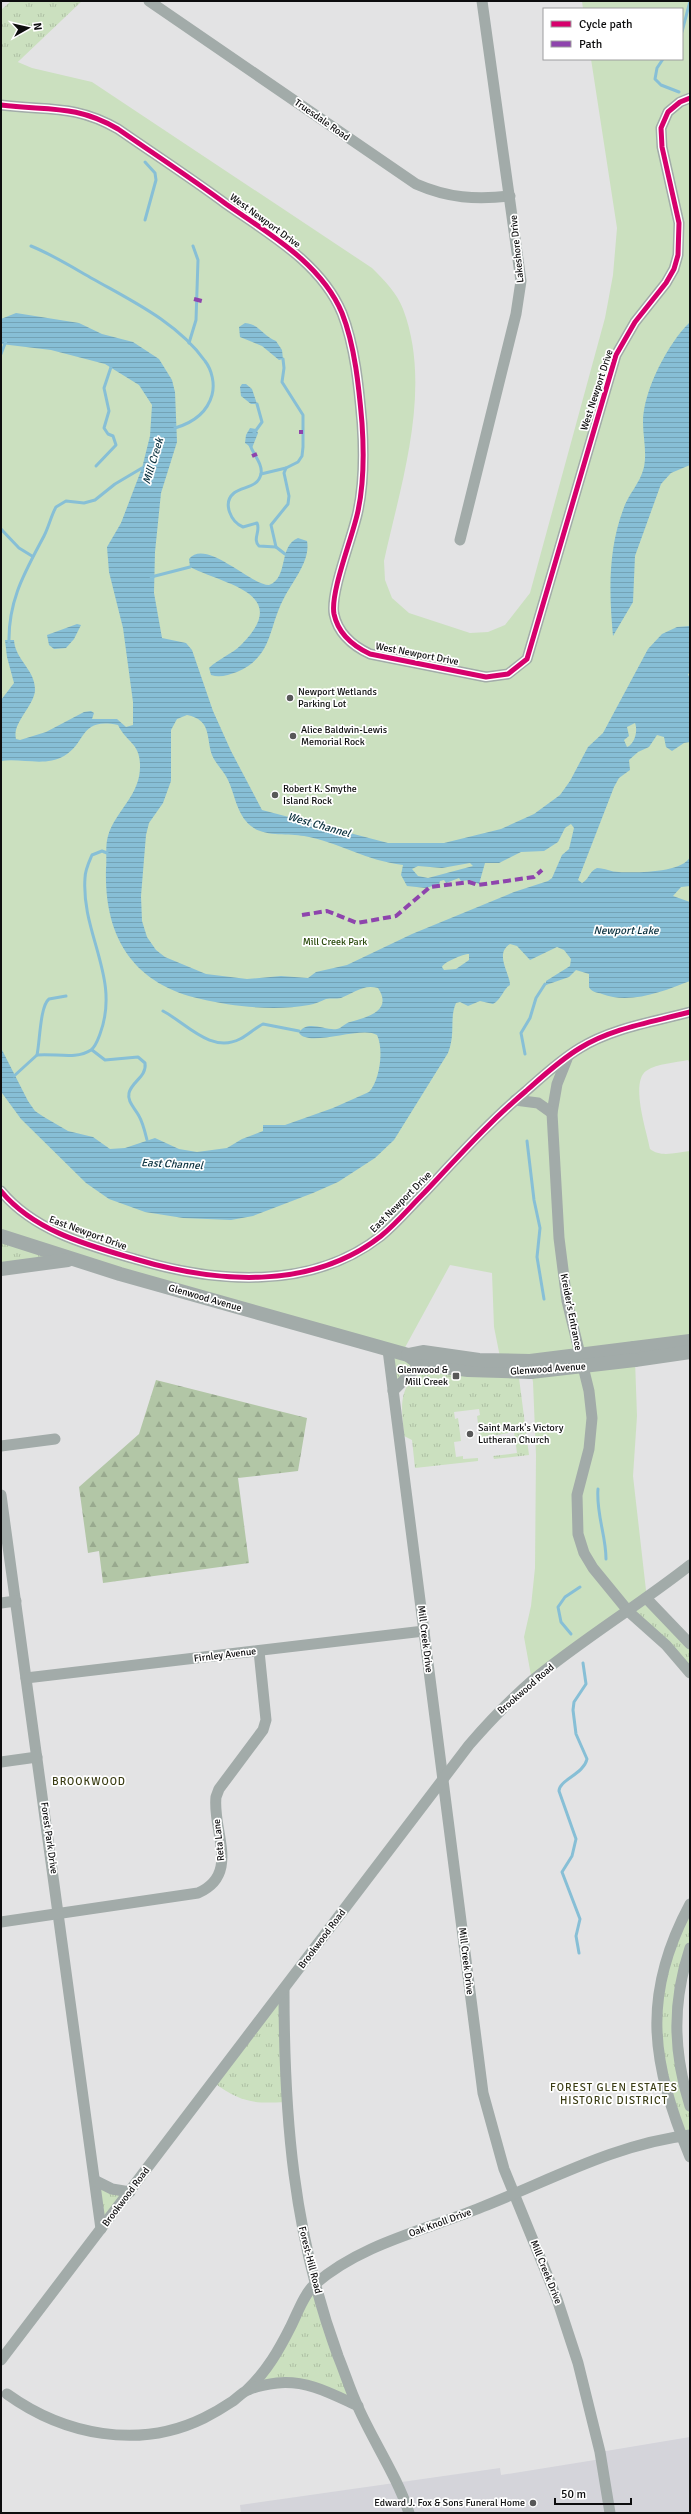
<svg xmlns="http://www.w3.org/2000/svg" width="691" height="2514" font-family="Signika,sans-serif">
<style>
.built{fill:#d4d4da}
.grass{fill:url(#grass-tufts)}
.forest{fill:url(#forest-firs)}
.park{fill:#cbe0bf}
.water{fill:url(#water-rules);fill-rule:evenodd}
.lines{fill:none;stroke-linecap:round;stroke-linejoin:round}
.stream{stroke:#87bfd6;stroke-width:3}
.minor{stroke:#a2aba9;stroke-width:11}
.tertiary{stroke:#a2aba9;stroke-width:14}
.tertiary-bridge{stroke:#a2aba9;stroke-width:14}
.quiet{stroke:#8e44ad;stroke-width:4;stroke-dasharray:8 4;stroke-linecap:butt}
.cycleway-casing{stroke:#fff;stroke-width:8}
.cycleway{stroke:#d6006c;stroke-width:5}
.poi-dot{fill:#585859;stroke:#fff;stroke-width:1.5}
.labels{text-anchor:middle;dominant-baseline:central;stroke-width:3.5;stroke-linejoin:round;paint-order:stroke}
.street-label{font-size:10px;fill:#0d0d0e;stroke:#fff}
.poi-label{font-size:10px;fill:#0d0d0e;stroke:#fff;text-anchor:start}
.park-label{font-size:10px;fill:#274808;stroke:#fff}
.water-label{font-size:11px;font-style:italic;fill:#09303e;stroke:#fff}
.neighbourhood-label{font-size:11px;letter-spacing:1px;fill:#3b3d14;stroke:#fff}
</style>
<defs>
<pattern id="grass-tufts" width="24" height="20" patternUnits="userSpaceOnUse"><rect width="24" height="20" fill="#cbe0bf"/><path d="M3 7l-1-3M5 7V3M7 7l1-3M15 17l-1-3M17 17v-4M19 17l1-3" fill="none" stroke="#adbfa3"/></pattern>
<pattern id="forest-firs" width="22" height="20" patternUnits="userSpaceOnUse"><rect width="22" height="20" fill="#b2c6a6"/><path d="M5 1l3.5 6h-7zM16 11l3.5 6h-7z" fill="#98a98e"/></pattern>
<pattern id="water-rules" width="6" height="5" patternUnits="userSpaceOnUse"><rect width="6" height="5" fill="#87bfd6"/><path d="M0 2.5h6" fill="none" stroke="#73a3b6"/></pattern>
</defs>
<rect width="100%" height="100%" fill="#e3e3e4"/>
<!-- built -->
<polygon class="built" points="690,2437 690,2513 241,2513 240,2505 500,2468 501,2475 601,2459 600,2452"/>
<!-- grass -->
<g class="grass">
<polygon points="11,1 82,1 1,78 1,10"/>
<polygon points="1,1236 72,1259 1,1269"/>
<polygon points="388,1350 420,1364 393,1391"/>
<path d="M 425,1371 L 519,1378 L 529,1455 L 494,1459 L 493,1456 L 517,1453 L 514,1432 L 480,1438 L 477,1416 L 480,1415 L 479,1409 L 454,1412 L 455,1419 L 458,1418 L 461,1441 L 454,1442 L 456,1457 L 463,1456 L 463,1459 L 478,1458 L 478,1461 L 415,1468 L 412,1440 L 404,1436 C 402,1410 396,1384 425,1371 Z"/>
<polygon points="647,1599 690,1644 690,1673 629,1612"/>
<polygon points="690,1906 690,1948 677,1996 690,2106 690,2157 658,2057 664,1968"/>
<path d="M 284,1989 L 285,2102 C 253,2104 240,2102 213,2082 Z"/>
<polygon points="96,2181 130,2192 101,2229"/>
<polygon points="315,2284 358,2406 314,2386 248,2390"/>
</g>
<!-- forest -->
<polygon class="forest" points="156,1380 307,1418 298,1471 238,1478 249,1563 103,1583 99,1551 88,1553 79,1487 139,1434"/>
<!-- park -->
<path class="park" d="M 582,1 L 690,1 L 690,1064 L 688,1060 C 675,1063 658,1063 646,1071 C 630,1083 647,1132 650,1149 C 661,1158 677,1152 690,1151 L 690,1352 L 635,1360 L 637,1416 L 633,1476 L 647,1599 L 532,1681 L 524,1637 L 531,1606 L 535,1568 L 536,1455 L 533,1382 L 531,1372 L 503,1372 L 494,1327 L 492,1273 L 450,1265 L 402,1353 L 1,1236 L 1,55 L 32,68 L 92,82 L 372,268 C 384,280 397,293 403,309 C 433,388 401,483 384,561 L 385,580 L 392,598 L 409,613 L 470,633 L 488,632 L 505,625 L 530,593 L 605,318 L 613,275 L 617,228 L 591,59 L 682,59 L 682,9 L 583,9 Z"/>
<!-- water -->
<g class="water">
<path d="M 16,313 L 79,323 L 102,334 L 133,342 L 159,359 L 172,380 L 175,392 L 177,442 L 161,493 L 155,552 L 154,593 L 162,638 L 186,643 L 192,650 L 213,711 L 231,751 L 262,810 L 388,843 L 444,843 L 501,829 L 534,814 L 560,795 L 570,781 L 588,747 L 603,733 L 648,649 L 662,634 L 677,627 L 690,626 L 690,673 L 688,674 L 690,679 L 690,742 L 684,743 L 672,751 L 666,747 L 664,737 L 657,735 L 649,747 L 638,752 L 629,760 L 630,770 L 619,778 L 614,787 L 578,880 L 582,883 C 589,880 589,871 597,868 C 605,868 611,872 619,872 C 635,873 682,873 690,857 L 690,886 L 681,887 L 673,896 L 690,902 L 690,981 C 664,991 630,1005 602,994 C 597,992 592,993 589,987 L 589,974 L 576,970 L 569,977 L 546,985 L 546,981 L 570,966 L 571,959 L 564,950 L 557,947 L 530,960 L 517,946 L 510,944 C 494,954 510,973 510,985 C 503,989 502,999 493,1004 L 480,1001 L 468,1006 L 460,1002 L 456,1003 C 449,1019 456,1033 448,1053 L 394,1140 L 375,1158 L 338,1182 L 313,1193 L 253,1216 L 231,1220 L 183,1218 L 145,1212 L 109,1199 L 86,1183 L 21,1119 L 2,1093 L 1,1048 L 28,1101 L 35,1111 L 44,1117 L 68,1131 L 93,1137 L 110,1149 L 125,1148 L 155,1138 L 179,1149 L 197,1152 L 227,1148 L 242,1139 L 263,1131 L 263,1125 L 285,1125 L 333,1108 L 369,1092 C 380,1080 384,1049 377,1035 C 362,1025 309,1048 299,1033 C 307,1019 325,1031 337,1029 C 342,1028 345,1023 350,1022 C 368,1017 393,1011 378,988 C 363,984 354,993 341,998 C 336,999 331,998 326,999 C 321,1001 315,1004 309,1005 C 276,1011 234,1007 201,999 C 133,984 104,937 106,869 C 107,858 105,846 108,836 C 115,811 141,795 140,765 C 140,743 126,742 118,725 C 79,717 87,743 64,756 C 45,767 22,758 1,761 L 1,700 L 14,683 L 7,657 L 5,640 L 14,640 C 15,660 36,670 35,691 C 33,707 12,723 16,739 L 20,740 L 46,732 L 84,712 L 91,711 L 94,713 L 92,719 L 117,719 L 126,727 L 133,725 L 133,702 L 123,628 L 109,572 L 107,547 L 121,523 L 142,468 L 150,436 L 152,405 L 139,385 L 105,364 L 51,350 L 1,344 L 1,319 ZM 187,715 C 212,720 206,738 212,755 C 215,763 223,770 227,778 C 235,793 236,814 251,826 C 264,837 288,833 304,836 C 338,842 367,861 403,865 L 401,875 L 407,886 L 426,888 L 439,884 L 440,881 L 444,880 L 446,883 L 459,878 L 461,881 L 470,880 L 479,884 L 485,863 L 499,863 L 521,852 L 544,851 L 558,842 L 565,828 L 571,824 L 574,828 L 569,849 L 562,855 L 552,878 L 548,881 L 514,892 L 412,934 L 347,965 L 316,972 L 308,978 L 281,976 L 247,979 L 206,974 L 165,957 L 156,950 L 147,937 L 142,921 L 141,896 L 146,835 L 149,823 L 163,803 L 171,781 L 171,730 L 177,719 ZM 635,723 C 638,730 635,744 627,747 L 624,740 L 629,736 L 627,727 ZM 470,863 L 473,866 L 428,878 L 418,876 L 412,869 L 418,866 L 442,868 ZM 469,954 L 469,960 L 456,969 L 444,970 L 442,967 C 444,962 463,954 469,954 Z"/>
<path d="M 690,322 L 690,465 L 671,473 L 661,484 L 635,556 L 633,602 L 613,636 C 609,594 608,550 623,510 C 628,494 640,484 644,467 C 647,451 643,438 643,422 C 643,391 668,343 690,322 Z"/>
<path d="M 245,323 C 259,324 262,335 276,341 L 282,350 L 283,359 L 279,360 L 262,346 L 240,337 L 239,327 Z"/>
<polygon points="242,384 246,384 252,389 257,404 251,404 241,396 240,387"/>
<polygon points="250,428 256,429 258,433 252,448 245,443 246,435"/>
<path d="M 298,538 L 307,541 C 311,561 291,583 283,600 C 268,629 273,656 237,672 C 228,675 220,678 211,675 L 209,668 C 218,659 232,654 241,645 C 293,593 225,585 190,567 L 189,559 C 206,538 250,585 269,585 C 289,578 278,546 298,538 Z"/>
<polygon points="77,624 81,625 74,639 66,648 54,649 49,645 47,635"/>
</g>
<g class="lines">
<!-- stream -->
<g class="stream">
<polyline points="682,32 690,1"/>
<polyline points="663,59 657,68 655,79 661,85 679,92"/>
<polyline points="145,162 155,173 156,180 145,220"/>
<path d="M 31,246 C 53,255 72,267 93,279 C 132,301 178,323 205,361 C 212,370 215,384 212,395 C 207,413 192,423 175,428"/>
<polyline points="189,343 196,320 198,260 193,246"/>
<polyline points="1,354 6,341"/>
<polyline points="283,359 284,368 282,382 303,415 303,447 302,456 298,462 286,468 284,473 289,496 288,504 271,525 276,547 285,554"/>
<polyline points="254,433 262,422 257,404"/>
<path d="M 250,445 C 253,454 263,464 261,474 C 258,488 243,486 234,493 C 222,503 231,522 243,527 L 257,523 C 261,531 252,539 259,546 L 276,547"/>
<polyline points="96,466 116,445 113,436 108,434 104,428 109,411 104,388 111,367"/>
<polyline points="261,474 286,468"/>
<polyline points="1,529 19,548 32,556"/>
<polyline points="151,577 190,567"/>
<path d="M 9,643 C 8,600 25,572 44,536 C 49,526 51,516 56,507 L 66,501 L 84,503 L 95,500 L 115,484 L 142,468"/>
<path d="M 163,1011 C 186,1023 211,1054 240,1039 C 248,1035 255,1028 263,1024 L 299,1031"/>
<path d="M 92,1050 L 105,1060 L 138,1057 L 145,1063 C 147,1077 132,1081 129,1093 C 127,1102 135,1108 139,1116 C 143,1123 145,1132 147,1140"/>
<polyline points="525,1054 521,1033 530,1018 536,998 545,984"/>
<path d="M 37,1055 C 40,1041 40,1006 49,999 L 66,996"/>
<path d="M 14,1076 L 37,1055 C 55,1053 76,1060 91,1050 C 96,1046 98,1039 100,1034 C 121,978 81,934 85,878 C 85,870 89,862 92,855 L 102,851 L 107,853"/>
<polyline points="527,1141 534,1200 540,1228 537,1257 544,1299"/>
<path d="M 598,1489 C 596,1514 606,1535 606,1559"/>
<polyline points="571,1634 561,1622 558,1607 565,1597 580,1587"/>
<path d="M 579,1953 L 576,1936 L 580,1919 L 562,1872 L 572,1856 L 576,1839 L 559,1791 C 559,1780 584,1774 587,1759 L 576,1734 L 573,1710 L 574,1702 L 586,1684 L 583,1663"/>
</g>
<!-- minor -->
<g class="minor">
<path d="M 149,1 L 416,184 C 448,198 476,200 510,196"/>
<path d="M 1,105 C 47,111 75,104 118,129 C 154,154 191,178 226,204 C 269,234 321,263 342,313 C 355,346 359,388 362,423 C 364,452 364,483 358,511 C 353,536 330,592 334,614 C 338,633 353,646 370,654 L 486,677 L 508,674 L 527,659 L 616,355 L 635,322 L 666,283 L 674,269 L 678,255 L 679,223 L 662,147 L 661,128 L 668,112 L 680,102 L 690,98"/>
<polyline points="460,540 516,314 521,281 482,1"/>
<polyline points="567,1059 557,1084 552,1113 559,1238 567,1301 589,1391 592,1418 589,1449 577,1495 578,1534 584,1553 593,1568 629,1612 666,1645 690,1673"/>
<polyline points="515,1100 538,1103 552,1113"/>
<path d="M 1,1191 C 34,1231 87,1245 135,1259 C 215,1283 311,1291 381,1236 C 397,1223 410,1207 424,1193 C 457,1158 489,1122 526,1091 C 543,1076 560,1060 580,1048 C 612,1028 653,1022 690,1012"/>
<polyline points="388,1350 483,2093 504,2169 557,2299 578,2363 600,2452 610,2513"/>
<polyline points="393,1391 420,1364"/>
<polyline points="1,1446 55,1439"/>
<polyline points="1,1495 101,2229"/>
<polyline points="647,1599 690,1644"/>
<polyline points="1,1603 16,1601"/>
<polyline points="26,1678 424,1631"/>
<polyline points="1,1762 37,1757"/>
<path d="M 690,1904 C 640,1997 652,2064 690,2157"/>
<path d="M 1,1922 L 198,1893 C 241,1874 212,1831 216,1797 L 219,1789 L 263,1730 L 266,1720 L 259,1651"/>
<path d="M 690,1948 C 672,2002 673,2052 690,2106"/>
<path d="M 284,1989 C 284,2118 293,2233 338,2356 C 345,2373 350,2390 358,2407 C 374,2443 397,2476 409,2513"/>
<polyline points="96,2181 112,2189 130,2192"/>
<path d="M 1,2360 L 469,1745 C 489,1722 510,1700 533,1680 C 583,1639 639,1605 690,1565"/>
<path d="M 247,2390 C 267,2371 279,2350 291,2326 C 298,2312 304,2294 315,2284 C 362,2243 427,2230 482,2207 C 551,2180 615,2144 690,2135"/>
<path d="M 7,2394 C 64,2435 139,2450 204,2418 C 214,2413 224,2407 233,2401 C 238,2397 243,2392 248,2390 C 256,2386 269,2384 277,2383 C 308,2380 332,2394 358,2406"/>
</g>
<!-- tertiary -->
<g class="tertiary">
<polyline points="1,1236 120,1274 408,1355 420,1364 468,1370 531,1372"/>
<polyline points="1,1269 68,1260"/>
<polyline points="634,1348 690,1341"/>
<polyline points="408,1355 423,1352 479,1360 530,1361"/>
<polyline points="635,1360 690,1352"/>
</g>
<!-- tertiary-bridge -->
<g class="tertiary-bridge">
<polyline points="530,1361 634,1348"/>
<polyline points="531,1372 635,1360"/>
</g>
<!-- quiet -->
<g class="quiet">
<polyline points="194,299 202,301"/>
<polyline points="299,432 303,432"/>
<polyline points="252,456 257,454"/>
<polyline points="302,915 327,911 357,923 396,916 430,887 469,882 478,885 534,877 542,870"/>
</g>
<defs>
<g id="cycleway">
<path d="M 1,105 C 47,111 75,104 118,129 C 154,154 191,178 226,204 C 269,234 321,263 342,313 C 355,346 359,388 362,423 C 364,452 364,483 358,511 C 353,536 330,592 334,614 C 338,633 353,646 370,654 L 486,677 L 508,674 L 527,659 L 616,355 L 635,322 L 666,283 L 674,269 L 678,255 L 679,223 L 662,147 L 661,128 L 668,112 L 680,102 L 690,98"/>
<path d="M 1,1191 C 34,1231 87,1245 135,1259 C 215,1283 311,1291 381,1236 C 397,1223 410,1207 424,1193 C 457,1158 489,1122 526,1091 C 543,1076 560,1060 580,1048 C 612,1028 653,1022 690,1012"/>
</g>
</defs>
<!-- cycleway casing -->
<use href="#cycleway" class="cycleway-casing"/>
<!-- cycleway -->
<use href="#cycleway" class="cycleway"/>
</g>
<!-- markers -->
<g class="poi-dot">
<circle cx="290" cy="698" r="4"/>
<circle cx="293" cy="736" r="4"/>
<circle cx="275" cy="795" r="4"/>
<rect x="452" y="1372" width="8" height="8" rx="2"/>
<circle cx="470" cy="1434" r="4"/>
<circle cx="533" cy="2503" r="4"/>
</g>
<g class="labels">
<!-- street labels -->
<g class="street-label">
<text transform="translate(322 120) rotate(35)">Truesdale Road</text>
<text transform="translate(265 221) rotate(36)">West Newport Drive</text>
<text transform="translate(517 249) rotate(-96)">Lakeshore Drive</text>
<text transform="translate(597 390) rotate(-72)">West Newport Drive</text>
<text transform="translate(417 654) rotate(11)">West Newport Drive</text>
<text transform="translate(401 1202) rotate(-45)">East Newport Drive</text>
<text transform="translate(88 1233) rotate(20)">East Newport Drive</text>
<text transform="translate(205 1298) rotate(16)">Glenwood Avenue</text>
<text transform="translate(571 1312) rotate(79)">Kreider's Entrance</text>
<text transform="translate(548 1369) rotate(-4)">Glenwood Avenue</text>
<text transform="translate(425 1639) rotate(83)">Mill Creek Drive</text>
<text transform="translate(225 1655) rotate(-7)">Firnley Avenue</text>
<text transform="translate(526 1689) rotate(-41)">Brookwood Road</text>
<text transform="translate(49 1838) rotate(82)">Forest Park Drive</text>
<text transform="translate(219 1840) rotate(-96)">Reta Lane</text>
<text transform="translate(322 1939) rotate(-53)">Brookwood Road</text>
<text transform="translate(466 1961) rotate(83)">Mill Creek Drive</text>
<text transform="translate(126 2197) rotate(-53)">Brookwood Road</text>
<text transform="translate(440 2223) rotate(-20)">Oak Knoll Drive</text>
<text transform="translate(310 2260) rotate(76)">Forest-Hill Road</text>
<text transform="translate(546 2272) rotate(68)">Mill Creek Drive</text>
</g>
<!-- poi labels -->
<g class="poi-label">
<text x="298" y="692">Newport Wetlands<tspan x="298" dy="12">Parking Lot</tspan></text>
<text x="301" y="730">Alice Baldwin-Lewis<tspan x="301" dy="12">Memorial Rock</tspan></text>
<text x="283" y="789">Robert K. Smythe<tspan x="283" dy="12">Island Rock</tspan></text>
<text x="448" y="1370" text-anchor="end">Glenwood &amp;<tspan x="448" dy="12">Mill Creek</tspan></text>
<text x="478" y="1428">Saint Mark's Victory<tspan x="478" dy="12">Lutheran Church</tspan></text>
<text x="525" y="2503" text-anchor="end">Edward J. Fox &amp; Sons Funeral Home</text>
</g>
<!-- park labels -->
<g class="park-label">
<text x="335" y="942">Mill Creek Park</text>
</g>
<!-- water labels -->
<g class="water-label">
<text transform="translate(153 461) rotate(-73)">Mill Creek</text>
<text transform="translate(319 825) rotate(16)">West Channel</text>
<text x="626" y="930">Newport Lake</text>
<text transform="translate(172 1164) rotate(3)">East Channel</text>
</g>
<!-- neighbourhood labels -->
<g class="neighbourhood-label">
<text x="89" y="1781">BROOKWOOD</text>
<text x="614" y="2087">FOREST GLEN ESTATES<tspan x="614" dy="13">HISTORIC DISTRICT</tspan></text>
</g>
</g>
<!-- border -->
<rect width="691" height="2514" fill="none" stroke="#0d0d0e" stroke-width="4"/>
<!-- legend -->
<rect x="543" y="8" width="140" height="52" fill="#ffffff" stroke="#9e9e9f"/>
<rect x="551" y="21" width="20" height="6" fill="#d6006c" stroke="#9e9e9f"/>
<text x="579" y="28" font-size="12" fill="#0d0d0e">Cycle path</text>
<rect x="551" y="41" width="20" height="6" fill="#8e44ad" stroke="#9e9e9f"/>
<text x="579" y="48" font-size="12" fill="#0d0d0e">Path</text>
<!-- north arrow -->
<g transform="translate(28 28) rotate(82)" stroke="#ffffff" stroke-width="3" paint-order="stroke">
<path d="M0-3L7 15L0 10L-7 15Z" fill="#0d0d0e"/>
<text y="-6" font-size="11" font-weight="bold" text-anchor="middle" fill="#0d0d0e">N</text>
</g>
<!-- scale -->
<path d="M555 2498v6h76v-6" fill="none" stroke="#0d0d0e" stroke-width="2"/>
<text x="561" y="2498" font-size="12" fill="#0d0d0e" stroke="#ffffff" stroke-width="3" paint-order="stroke">50 m</text>
</svg>
